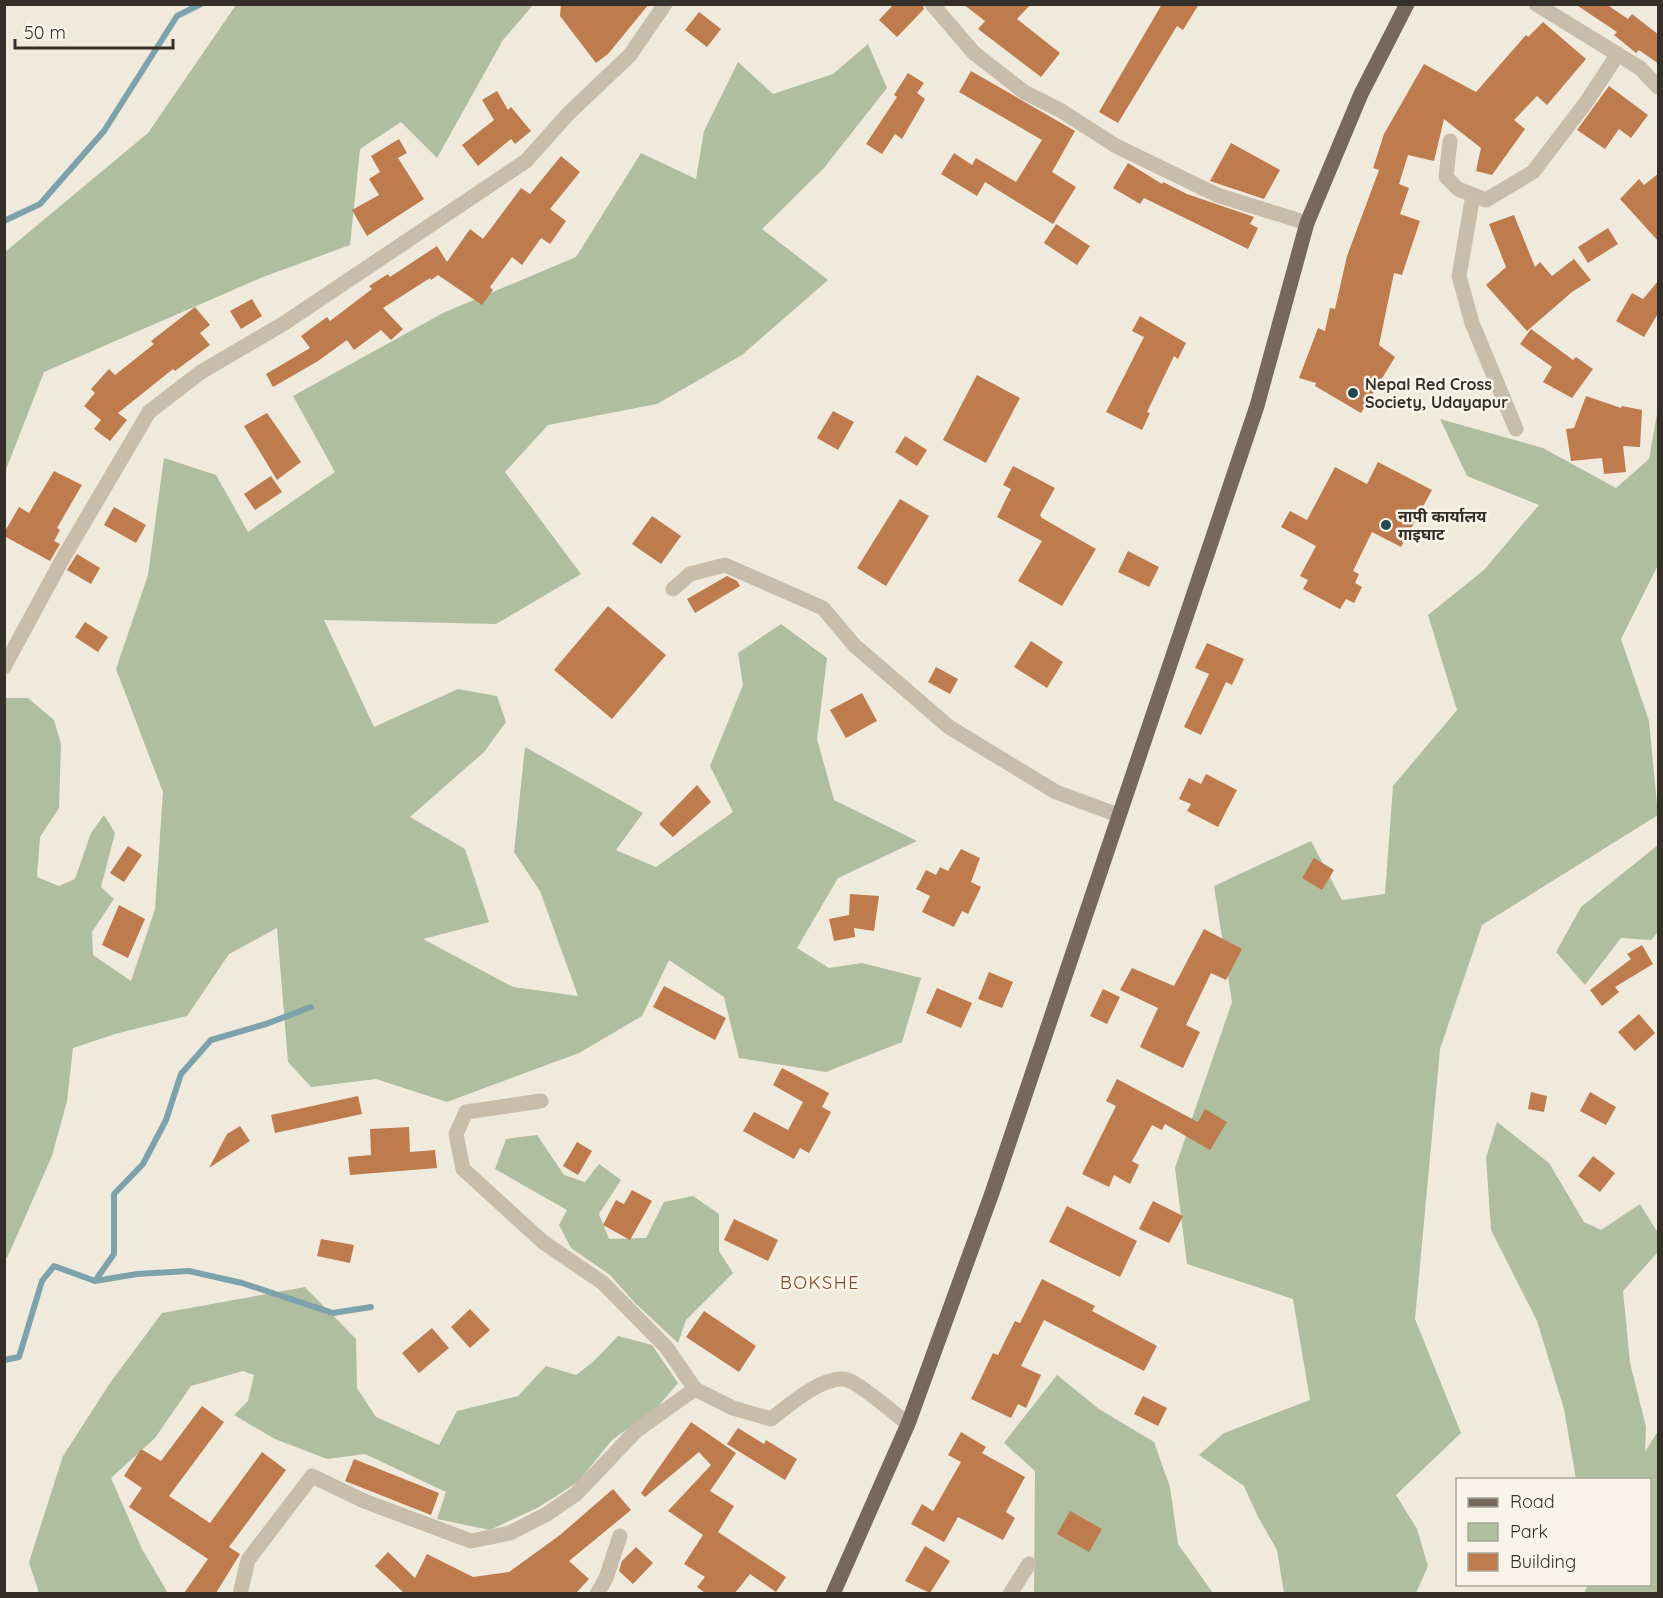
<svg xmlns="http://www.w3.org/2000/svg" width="1663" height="1598" font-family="Quicksand,'Noto Sans Devanagari',sans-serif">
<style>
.green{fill:#aebe9e}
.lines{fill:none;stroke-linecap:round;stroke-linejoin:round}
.stream{stroke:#7ea2ab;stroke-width:6}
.building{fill:#bd7b4e}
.minor{stroke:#c8bcaa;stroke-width:15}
.major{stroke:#76685b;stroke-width:15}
.poi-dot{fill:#214954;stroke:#f8f4e9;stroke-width:2}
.labels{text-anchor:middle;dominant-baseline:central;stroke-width:5;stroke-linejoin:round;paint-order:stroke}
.poi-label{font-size:16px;font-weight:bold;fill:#352f29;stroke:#f8f4e9;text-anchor:start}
.neighbourhood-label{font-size:18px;letter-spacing:1.5px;fill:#7f4a28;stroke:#f8f4e9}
</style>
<rect width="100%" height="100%" fill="#f0eadd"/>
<!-- green -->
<g class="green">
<polygon points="236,5 533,5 503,40 437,158 401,122 360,149 350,245 263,277 44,372 5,472 5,252 148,133"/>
<polygon points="868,44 887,88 824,168 762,229 828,280 742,355 657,404 548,425 505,472 581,574 496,624 324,620 374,727 458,689 497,696 506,722 484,752 410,817 465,849 489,922 423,939 513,987 578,996 540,891 514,852 525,747 643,813 616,850 656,867 733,812 710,766 743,685 738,653 781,624 827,658 817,739 834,800 917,841 838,878 797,948 829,968 862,963 921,978 902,1042 826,1072 739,1058 724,997 669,960 642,1016 579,1053 447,1102 376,1079 311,1087 288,1062 277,928 229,954 187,1016 115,1034 73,1048 67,1101 52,1156 7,1258 5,1258 4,698 28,698 54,720 61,744 59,808 40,837 37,877 59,886 75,879 91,833 104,815 115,833 101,887 114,899 92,932 93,955 131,981 155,909 163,792 116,669 148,575 164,458 216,475 248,532 335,472 293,396 443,313 576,257 641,153 696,179 704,131 738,62 773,94 833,74"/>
<polygon points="1658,408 1658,565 1621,639 1649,721 1658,815 1482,925 1440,1049 1415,1319 1461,1433 1396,1495 1417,1529 1428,1566 1416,1593 1284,1593 1277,1550 1258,1517 1244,1486 1199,1455 1224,1433 1310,1400 1293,1299 1187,1264 1175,1168 1232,1002 1214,886 1311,841 1342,900 1385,894 1393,786 1457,710 1428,615 1484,570 1539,505 1467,476 1440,419 1543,448 1616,488 1649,459"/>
<polygon points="1658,845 1658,932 1651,940 1621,938 1585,985 1556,952 1581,907"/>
<polygon points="1497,1122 1549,1163 1584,1222 1601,1230 1640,1204 1658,1233 1658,1252 1623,1291 1630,1363 1646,1427 1645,1452 1658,1431 1658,1593 1584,1593 1588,1585 1650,1584 1650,1480 1576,1479 1564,1409 1537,1321 1491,1230 1486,1158"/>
<polygon points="537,1135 564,1175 585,1182 599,1164 621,1180 599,1214 609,1239 646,1238 664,1202 693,1196 719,1214 719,1251 733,1273 686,1320 678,1343 635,1303 610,1275 571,1248 559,1225 567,1210 495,1169 506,1139"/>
<polygon points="305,1287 356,1339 357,1388 376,1417 439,1445 457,1411 518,1396 546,1366 576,1375 593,1362 618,1336 652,1345 678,1383 656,1409 612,1440 578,1482 539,1507 490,1530 437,1519 446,1492 365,1454 327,1459 275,1439 234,1415 248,1401 254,1375 243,1371 191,1386 155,1438 111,1478 142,1549 168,1593 39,1593 29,1562 63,1456 110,1383 162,1313"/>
<polygon points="1057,1375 1099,1409 1154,1442 1170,1487 1178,1544 1213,1593 1034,1593 1035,1471 1004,1443"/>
</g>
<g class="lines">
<!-- stream -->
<g class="stream">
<polyline points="4,221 40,204 104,131 177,16 201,4"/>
<polyline points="95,1281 137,1274 189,1271 242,1283 333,1313 371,1307"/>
<polyline points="4,1360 19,1357 42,1281 54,1266 95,1281 114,1254 114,1194 143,1164 166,1120 181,1074 211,1040 266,1024 311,1007"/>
</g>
</g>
<!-- building -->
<g class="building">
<polygon points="561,4 649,4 608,54 596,63 560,16"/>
<polygon points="894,4 922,4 924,9 897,37 879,20"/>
<polygon points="963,4 1031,4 1017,19 1060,53 1041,77 978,29 985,21"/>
<polygon points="1162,4 1199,4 1183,30 1177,26 1118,123 1099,112"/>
<polygon points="1575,4 1606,4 1628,19 1632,14 1659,35 1659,64 1639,50 1636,53 1614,35 1617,32"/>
<polygon points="699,12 721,29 707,47 685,30"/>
<polygon points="1543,22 1586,59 1547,105 1537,96 1514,120 1525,129 1492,175 1476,171 1481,148 1444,119 1434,161 1408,155 1399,184 1409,188 1400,214 1420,221 1402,275 1394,273 1379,345 1395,357 1361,413 1315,386 1316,383 1299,378 1318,328 1325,331 1330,308 1335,309 1347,256 1379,170 1373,168 1384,134 1424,64 1476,92 1526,35 1528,37"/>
<polygon points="971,71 1075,131 1052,172 1076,187 1053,224 985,182 977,196 941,174 954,153 972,165 976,158 1016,182 1042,140 959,92"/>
<polygon points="908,73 924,83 917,93 925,99 902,139 895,134 882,154 866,144 897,97 894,95"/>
<polygon points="1609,86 1648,115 1631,138 1619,129 1605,149 1577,130"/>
<polygon points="497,91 508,110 511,107 531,131 515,144 511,139 478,166 462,145 494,120 482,100"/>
<polygon points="399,139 407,153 398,158 424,199 367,236 352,210 379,195 369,179 380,172 371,156"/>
<polygon points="1231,143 1280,170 1264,199 1210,181"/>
<polygon points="561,156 580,172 550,209 566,221 550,244 541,238 522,265 512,257 490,287 493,290 482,305 438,275 431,280 430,278 383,308 403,329 391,340 381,330 354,350 347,340 318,361 273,387 266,374 310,348 301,336 327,317 330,321 372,289 369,286 388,274 390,277 437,246 447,262 470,229 483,239 521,188 530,194"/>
<polygon points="1128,163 1162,184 1163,182 1187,194 1254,217 1250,224 1258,228 1248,249 1144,198 1140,204 1113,188"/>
<polygon points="1659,173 1659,242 1620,199 1639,179 1644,185"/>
<polygon points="1514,215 1535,267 1540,262 1552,276 1574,259 1591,280 1572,292 1527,331 1486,285 1506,267 1489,224"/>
<polygon points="1056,224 1090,246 1077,265 1044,243"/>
<polygon points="1608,228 1618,244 1588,263 1578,247"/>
<polygon points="1659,280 1659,312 1644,337 1616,321 1632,293 1643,299"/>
<polygon points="252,299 262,316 241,329 230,311"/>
<polygon points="195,307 210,325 200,333 210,345 175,371 173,369 118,413 127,420 110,441 94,429 101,420 84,406 95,393 91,389 109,369 115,375 154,344 151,341"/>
<polygon points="1140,316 1186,343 1178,359 1174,356 1147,412 1150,413 1142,430 1106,412 1144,337 1132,331"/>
<polygon points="1531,329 1573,360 1576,357 1593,369 1572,398 1543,382 1552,367 1520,344"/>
<polygon points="977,375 1020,398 986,463 943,440"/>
<polygon points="1586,396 1621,408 1622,406 1642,410 1640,447 1623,446 1626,472 1604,474 1602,458 1571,461 1566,429 1574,428"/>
<polygon points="833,411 854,422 838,450 817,438"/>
<polygon points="267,413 301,462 277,480 244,426"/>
<polygon points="905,436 927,450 917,466 895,452"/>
<polygon points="1378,462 1432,490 1401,547 1372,532 1353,571 1359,574 1355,583 1362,587 1354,603 1346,599 1340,609 1303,589 1308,580 1300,576 1316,546 1281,527 1290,511 1307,520 1335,467 1367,484"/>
<polygon points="1013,466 1055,488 1040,515 1042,518 1096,549 1062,606 1018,581 1042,541 997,517 1011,489 1003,485"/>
<polygon points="54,471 82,485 57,528 60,530 54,541 60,544 50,561 4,536 4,533 19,507 29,513"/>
<polygon points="271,476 282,492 255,510 244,494"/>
<polygon points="900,499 929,516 886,586 857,568"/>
<polygon points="114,507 146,525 136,543 104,525"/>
<polygon points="652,516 681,536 661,564 632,544"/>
<polygon points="1128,551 1159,567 1149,587 1118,572"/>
<polygon points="77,554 100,568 91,584 67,570"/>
<polygon points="727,576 737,581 740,586 695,613 687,599"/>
<polygon points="608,606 666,655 612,719 554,670"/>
<polygon points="85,622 108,637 98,652 75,637"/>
<polygon points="1031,641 1063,662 1047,688 1014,667"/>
<polygon points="1207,643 1244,659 1232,685 1226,682 1201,735 1184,727 1209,674 1195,668"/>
<polygon points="936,667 958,679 950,694 928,682"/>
<polygon points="862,693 877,721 846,738 830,710"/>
<polygon points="1206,774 1237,790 1218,827 1187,811 1191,804 1179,799 1189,778 1201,784"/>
<polygon points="697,785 711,802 673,837 659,824"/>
<polygon points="128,846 142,855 124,882 110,873"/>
<polygon points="961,849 980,858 971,882 981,887 968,914 962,911 954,927 922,912 930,896 916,889 926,870 936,875 940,867 948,871"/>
<polygon points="1314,858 1334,870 1322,890 1302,878"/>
<polygon points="850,894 879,896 874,931 854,928 855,937 834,941 829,919 849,915"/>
<polygon points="119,905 145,919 128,958 102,945"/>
<polygon points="1204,929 1242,949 1226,980 1211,973 1186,1025 1200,1032 1183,1068 1140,1047 1158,1008 1120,990 1132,968 1174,986"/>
<polygon points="1642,945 1653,964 1615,987 1619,992 1602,1006 1590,990 1631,959 1627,954"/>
<polygon points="989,972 1013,982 1002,1008 978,999"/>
<polygon points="664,986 726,1018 715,1040 653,1007"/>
<polygon points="937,988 972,1003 961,1028 926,1013"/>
<polygon points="1103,989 1120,997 1107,1024 1090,1016"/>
<polygon points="1639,1014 1655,1033 1635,1051 1618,1032"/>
<polygon points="782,1068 829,1093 822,1107 831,1112 820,1133 809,1153 800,1148 794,1159 743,1131 754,1112 788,1130 803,1102 773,1085"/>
<polygon points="1117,1079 1198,1122 1205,1109 1227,1122 1210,1150 1165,1124 1162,1130 1152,1125 1132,1161 1139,1165 1130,1184 1114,1175 1109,1187 1082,1174 1116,1106 1106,1101"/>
<polygon points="1531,1092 1547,1096 1544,1112 1528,1109"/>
<polygon points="1590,1092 1616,1107 1606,1125 1580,1111"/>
<polygon points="358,1096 362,1114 275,1133 271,1115"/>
<polygon points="240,1126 250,1141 209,1168 227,1134"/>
<polygon points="409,1127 410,1152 435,1150 437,1168 350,1175 348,1157 371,1155 370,1129"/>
<polygon points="577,1142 592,1151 578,1175 563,1166"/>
<polygon points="1593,1156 1615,1173 1600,1192 1578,1176"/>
<polygon points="632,1190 652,1201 630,1240 603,1225 616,1200 624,1204"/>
<polygon points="1153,1201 1183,1216 1169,1243 1139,1229"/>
<polygon points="1067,1206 1137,1241 1120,1277 1049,1242"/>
<polygon points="734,1219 778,1240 768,1261 724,1240"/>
<polygon points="321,1239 354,1245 350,1263 317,1256"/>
<polygon points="1042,1279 1095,1306 1092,1311 1157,1346 1144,1371 1044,1320 1021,1366 1041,1375 1026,1408 1018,1404 1011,1418 971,1399 993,1353 998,1355 1015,1321 1020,1323"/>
<polygon points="470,1309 490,1330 470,1348 451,1327"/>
<polygon points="704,1311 756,1346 739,1372 686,1337"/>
<polygon points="432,1328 449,1348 419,1373 402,1353"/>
<polygon points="1143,1396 1167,1408 1158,1426 1134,1414"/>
<polygon points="202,1406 224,1422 169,1496 210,1523 262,1452 286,1470 229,1547 240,1554 216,1593 184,1593 208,1559 129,1507 142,1488 124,1476 141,1449 161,1461"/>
<polygon points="691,1422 736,1453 710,1491 734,1506 718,1532 786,1577 776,1592 750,1574 735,1593 705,1593 697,1587 705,1577 684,1564 703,1535 668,1511 711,1465 699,1452 645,1497 641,1493"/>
<polygon points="738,1428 764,1444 766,1440 797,1459 785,1480 727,1444"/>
<polygon points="961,1432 986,1447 982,1453 1025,1477 1006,1512 1015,1518 1003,1540 958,1517 944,1542 911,1524 922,1504 933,1511 961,1462 948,1455"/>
<polygon points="354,1459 439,1493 431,1515 345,1481"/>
<polygon points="613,1489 631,1510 569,1561 589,1579 576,1593 404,1593 375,1566 388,1552 415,1578 427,1554 473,1577 509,1572 560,1535"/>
<polygon points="1070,1511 1102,1529 1089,1552 1057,1534"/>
<polygon points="925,1546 950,1561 930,1593 905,1581"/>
<polygon points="636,1547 653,1563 633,1584 619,1571 622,1561"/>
</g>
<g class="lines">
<!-- minor -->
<g class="minor">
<polyline points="932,4 974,53 1024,92 1060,110 1116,146 1217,195 1307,223"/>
<polyline points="1536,4 1640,68 1658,87"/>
<polyline points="1450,141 1446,177 1458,189 1486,200 1533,172 1587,101 1618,54"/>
<polyline points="1473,195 1459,276 1472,323 1516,429"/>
<polyline points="673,589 690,574 725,565 823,608 854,645 949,727 1056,792 1118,815"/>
<polyline points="4,667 62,560 149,412 201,372 283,324 526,161 568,114 630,55 665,4"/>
<path d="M 541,1101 L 466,1112 L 456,1134 L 463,1169 L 543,1242 L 603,1283 L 667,1348 L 695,1389 L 733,1408 L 771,1419 C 788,1406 825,1373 848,1380 C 862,1385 895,1414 908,1424"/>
<polyline points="240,1594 248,1560 312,1476 364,1501 471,1541 510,1533 547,1514 576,1494 636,1431 695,1389"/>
<polyline points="597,1594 606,1578 620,1536"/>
<polyline points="1010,1594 1029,1564"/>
</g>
<!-- major -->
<polyline class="major" points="833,1594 908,1424 992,1193 1257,406 1307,223 1361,94 1407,4"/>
</g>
<!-- markers -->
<g class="poi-dot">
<circle cx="1353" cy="393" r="6"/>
<circle cx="1386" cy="525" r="6"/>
</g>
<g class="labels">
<!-- poi labels -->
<g class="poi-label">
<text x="1365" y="384">Nepal Red Cross<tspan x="1365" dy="18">Society, Udayapur</tspan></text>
<text x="1398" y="516">नापी कार्यालय<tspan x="1398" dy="18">गाइघाट</tspan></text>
</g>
<!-- neighbourhood labels -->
<g class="neighbourhood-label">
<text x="820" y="1282">BOKSHE</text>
</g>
</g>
<!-- border -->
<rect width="1663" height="1598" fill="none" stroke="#352f29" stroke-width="12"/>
<!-- legend -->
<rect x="1456" y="1478" width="195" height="108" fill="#f8f4e9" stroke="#aaa59c" stroke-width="1.5"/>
<rect x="1468" y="1498" width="30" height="9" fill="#76685b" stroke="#aaa59c" stroke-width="1.5"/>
<text x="1510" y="1508" font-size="18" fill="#352f29">Road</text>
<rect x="1468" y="1523" width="30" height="18" fill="#aebe9e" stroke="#aaa59c" stroke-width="1.5"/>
<text x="1510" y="1538" font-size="18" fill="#352f29">Park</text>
<rect x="1468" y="1553" width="30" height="18" fill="#bd7b4e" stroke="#aaa59c" stroke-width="1.5"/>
<text x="1510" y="1568" font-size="18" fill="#352f29">Building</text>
<!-- scale -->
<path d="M15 39v9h158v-9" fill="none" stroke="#352f29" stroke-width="3"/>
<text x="24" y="39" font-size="18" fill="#352f29" stroke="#f8f4e9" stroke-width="4.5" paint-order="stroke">50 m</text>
</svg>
